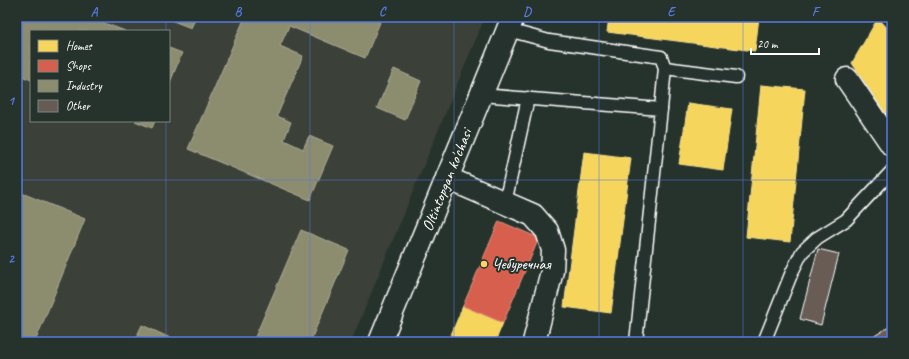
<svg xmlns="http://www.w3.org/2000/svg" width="909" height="359" font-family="Caveat,sans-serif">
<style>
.built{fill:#3a3f39;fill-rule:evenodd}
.homes{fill:#f6d55c;stroke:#f9e28d}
.shops{fill:#d6604d;stroke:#e29082}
.industry{fill:#8c8c6e;stroke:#aeae9a}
.building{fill:#675c55;stroke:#fff}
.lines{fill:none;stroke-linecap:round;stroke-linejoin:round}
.lane-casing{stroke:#fff;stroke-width:15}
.street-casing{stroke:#fff;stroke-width:25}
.secondary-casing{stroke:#fff;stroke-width:25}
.lane{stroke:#26332d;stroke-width:12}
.street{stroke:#26332d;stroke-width:22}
.secondary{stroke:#26332d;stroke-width:22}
.grid{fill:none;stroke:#567ae2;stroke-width:1;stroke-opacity:0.55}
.poi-dot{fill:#ffd166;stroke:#26332d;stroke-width:1.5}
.labels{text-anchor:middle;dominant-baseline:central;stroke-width:4;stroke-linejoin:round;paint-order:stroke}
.street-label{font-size:16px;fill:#fff;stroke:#26332d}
.poi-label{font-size:16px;fill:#fff;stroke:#26332d;text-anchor:start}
.neatline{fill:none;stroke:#567ae2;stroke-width:1.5}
.grid-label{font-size:13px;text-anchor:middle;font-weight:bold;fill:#567ae2}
</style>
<rect width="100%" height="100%" fill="#26332d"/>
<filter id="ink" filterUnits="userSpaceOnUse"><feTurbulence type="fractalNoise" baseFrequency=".025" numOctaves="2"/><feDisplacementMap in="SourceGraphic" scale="8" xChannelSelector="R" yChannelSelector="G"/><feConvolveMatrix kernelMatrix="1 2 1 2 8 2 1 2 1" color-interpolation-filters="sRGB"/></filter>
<g filter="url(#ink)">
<!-- built -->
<path class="built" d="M 17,17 L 485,17 L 351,342 L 17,342 ZM 31,31 L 169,31 L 169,121 L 31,121 Z"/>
<!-- homes -->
<g class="homes">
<polygon points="609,17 759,17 755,51 607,32"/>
<polygon points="878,18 892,33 892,62 886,68 892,78 892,123 852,63"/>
<polygon points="761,85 805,89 790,242 746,237"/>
<polygon points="688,103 732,109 723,170 679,164"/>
<polygon points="584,152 631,158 611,313 564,307"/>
<polygon points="463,306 503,323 495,342 448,342"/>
</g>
<!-- shops -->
<polygon class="shops" points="499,221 539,238 503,323 463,306"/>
<!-- industry -->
<g class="industry">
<polygon points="17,17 89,17 125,31 31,31 31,80 17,74"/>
<polygon points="163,17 196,17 191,28"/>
<polygon points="245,17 374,17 381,20 365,58 289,26 280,46 303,56 277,116 291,122 284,140 303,149 309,136 333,146 310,200 188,149"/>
<polygon points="169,48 182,53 169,85"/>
<polygon points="394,69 421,81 405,120 377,108"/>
<polygon points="135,121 155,121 152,128"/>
<polygon points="17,191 85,219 35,342 17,342"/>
<polygon points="301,230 349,250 310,342 268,342 255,337"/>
<polygon points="142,325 179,342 134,342"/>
</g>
<!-- building -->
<g class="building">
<polygon points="818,249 839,254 821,325 800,319"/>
<polygon points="892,325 892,342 865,342"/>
</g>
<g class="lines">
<defs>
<g id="lane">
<polyline points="508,30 549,41 661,57 665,68 661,109"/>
<polyline points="665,68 736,77"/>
<polyline points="481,95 661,109 636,342"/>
<polyline points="505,203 528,98"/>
<polyline points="764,342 792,272 802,252 817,238 846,220 892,171"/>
</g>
<g id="street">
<polyline points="847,79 892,145"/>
<polyline points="447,178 533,215 547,231 553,250 552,271 534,342"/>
</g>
<polyline id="secondary" points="380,342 513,17"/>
</defs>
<!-- lane casing -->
<use href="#lane" class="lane-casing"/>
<!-- street casing -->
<use href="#street" class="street-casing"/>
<!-- secondary casing -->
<use href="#secondary" class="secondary-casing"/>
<!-- lane -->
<use href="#lane" class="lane"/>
<!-- street -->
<use href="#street" class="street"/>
<!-- secondary -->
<use href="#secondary" class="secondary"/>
</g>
</g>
<!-- grid -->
<path class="grid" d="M 166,17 L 166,31M 310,17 L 310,342M 454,17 L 454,342M 599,17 L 599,342M 743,17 L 743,342M 166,121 L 166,342M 17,180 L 892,180"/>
<!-- markers -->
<circle class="poi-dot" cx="484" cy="264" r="4"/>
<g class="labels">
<!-- street labels -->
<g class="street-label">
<text transform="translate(447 180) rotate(-68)">Oltintopgan ko'chasi</text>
</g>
<!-- poi labels -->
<g class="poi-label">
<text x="492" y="264">Чебуречная</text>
</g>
</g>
<!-- margin -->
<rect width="909" height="359" fill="none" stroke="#26332d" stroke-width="44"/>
<!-- legend -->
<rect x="30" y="30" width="140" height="92" fill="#26332d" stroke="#7d8581"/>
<rect x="38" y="40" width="20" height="12" fill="#f6d55c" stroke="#7d8581"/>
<text x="66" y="50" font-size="12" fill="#ffffff">Homes</text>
<rect x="38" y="60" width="20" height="12" fill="#d6604d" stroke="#7d8581"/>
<text x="66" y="70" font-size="12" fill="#ffffff">Shops</text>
<rect x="38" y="80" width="20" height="12" fill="#8c8c6e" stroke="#7d8581"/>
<text x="66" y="90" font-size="12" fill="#ffffff">Industry</text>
<rect x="38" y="100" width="20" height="12" fill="#675c55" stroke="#7d8581"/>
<text x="66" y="110" font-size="12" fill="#ffffff">Other</text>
<!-- scale -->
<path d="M751 48v6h68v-6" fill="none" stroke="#ffffff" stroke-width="2"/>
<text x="757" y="48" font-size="12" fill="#ffffff" stroke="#26332d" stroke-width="3" paint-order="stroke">20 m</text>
<rect x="22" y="22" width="865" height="315" class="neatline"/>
<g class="grid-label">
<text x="94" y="16">A</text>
<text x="238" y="16">B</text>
<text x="382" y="16">C</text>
<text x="527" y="16">D</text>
<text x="671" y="16">E</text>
<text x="815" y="16">F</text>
<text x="11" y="105">1</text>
<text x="11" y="263">2</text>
</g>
</svg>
